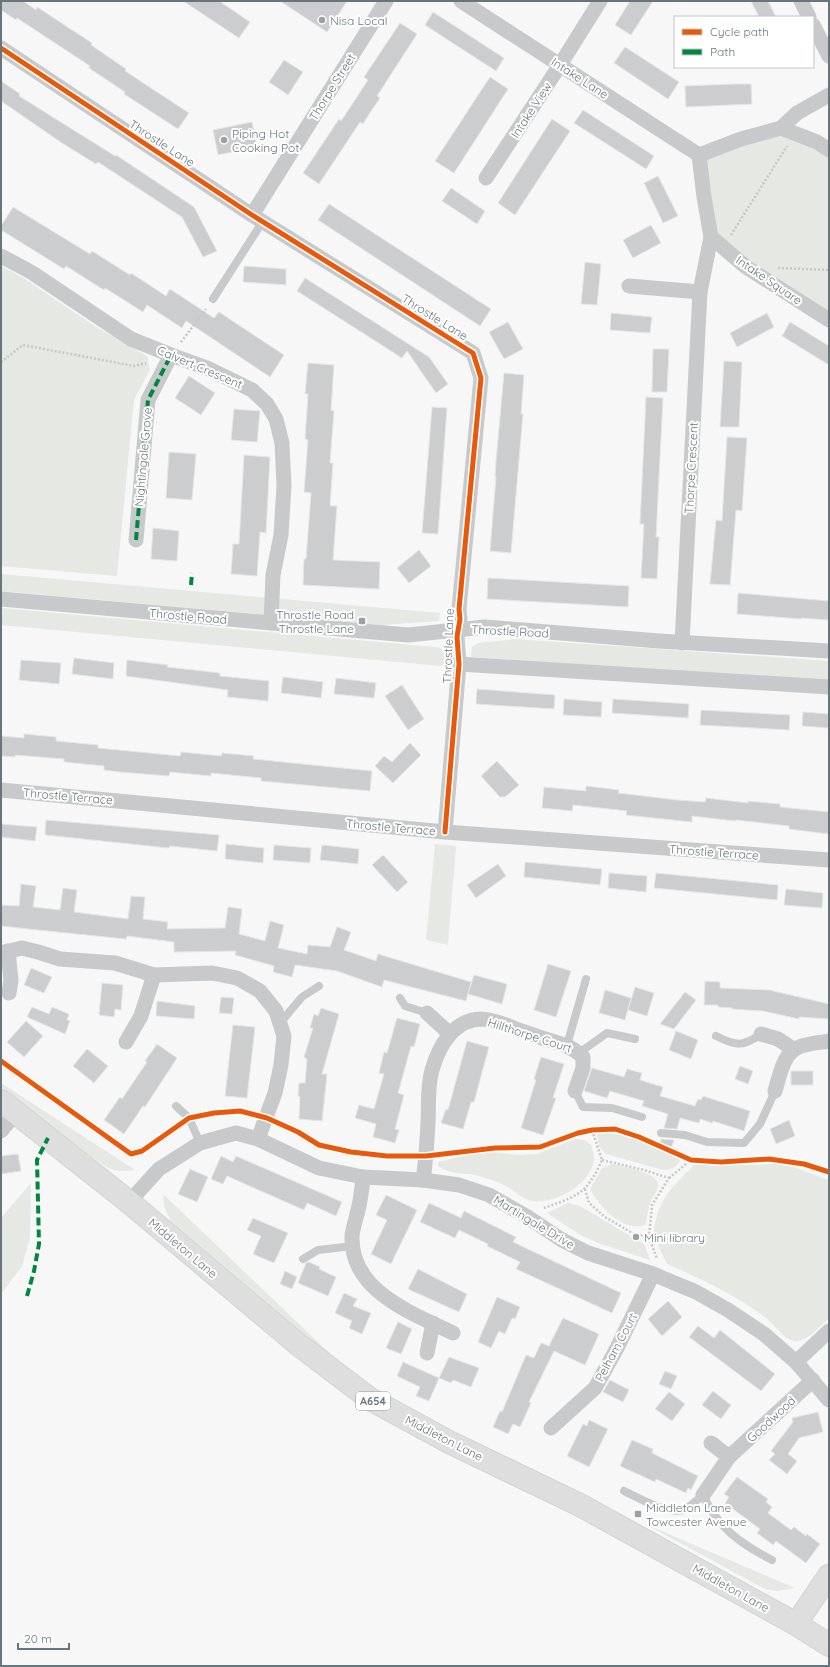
<svg xmlns="http://www.w3.org/2000/svg" width="830" height="1667" font-family="Quicksand,sans-serif">
<style>
.green{fill:#e6e8e4}
.building{fill:#cccdce;stroke:#e6e6e6}
.lines{fill:none;stroke-linecap:round;stroke-linejoin:round}
.secondary-casing{stroke:#d2d3d3;stroke-width:23}
.primary-casing{stroke:#d2d3d4;stroke-width:24}
.path{stroke:#c7c7c7;stroke-width:2.5;stroke-dasharray:2 2;stroke-linecap:butt}
.lane{stroke:#c8c9ca;stroke-width:8}
.street{stroke:#c8c9ca;stroke-width:15}
.secondary{stroke:#dededf;stroke-width:21}
.primary{stroke:#dededf;stroke-width:22}
.quiet{stroke:#00873e;stroke-width:4;stroke-dasharray:8 4;stroke-linecap:butt}
.cycleway-casing{stroke:#fff;stroke-width:8}
.cycleway{stroke:#e8590c;stroke-width:5}
.poi-dot{fill:#99a3a7;stroke:#fff;stroke-width:1.5}
.labels{text-anchor:middle;dominant-baseline:central;stroke-width:4;stroke-linejoin:round;paint-order:stroke}
.shield{fill:#fff;stroke:#949fa3;stroke-width:1}
.shield-label{font-size:11px;font-weight:bold;fill:#66767c}
.poi-label{font-size:12px;fill:#66767c;stroke:#fff;text-anchor:start}
.street-label{font-size:12px;fill:#66767c;stroke:#fff}
</style>
<rect width="100%" height="100%" fill="#f7f7f7"/>
<!-- green -->
<g class="green">
<polygon points="781,128 829,150 829,320 711,237 699,155"/>
<polygon points="1,266 22,277 93,325 147,356 150,370 134,400 117,576 1,566"/>
<polygon points="1,574 440,613 439,621 381,625 1,591"/>
<polygon points="1,608 435,647 440,648 445,652 445,662 441,666 1,625"/>
<polygon points="516,639 829,661 829,681 471,657 472,647 478,643"/>
<polygon points="435,844 456,846 448,945 426,940"/>
<path d="M 1,1083 L 135,1170 C 117,1173 111,1170 97,1161 L 1,1088 Z"/>
<path d="M 599,1132 C 618,1133 637,1139 654,1147 C 663,1151 670,1156 680,1160 C 677,1168 672,1169 663,1170 L 606,1154 L 599,1146 L 597,1135 Z"/>
<path d="M 575,1139 L 585,1140 L 592,1146 C 592,1150 594,1154 594,1158 C 593,1184 552,1207 529,1200 C 521,1198 515,1191 508,1187 C 499,1182 488,1179 479,1176 C 465,1172 449,1175 438,1166 L 438,1162 L 468,1155 L 491,1152 L 518,1155 L 537,1154 Z"/>
<path d="M 612,1164 C 622,1166 661,1173 658,1186 C 657,1192 652,1198 650,1203 C 648,1210 647,1218 645,1225 C 622,1232 600,1207 590,1189 L 602,1168 Z"/>
<path d="M 695,1164 L 712,1166 L 777,1164 L 793,1167 L 829,1180 L 829,1318 C 821,1325 807,1343 794,1341 C 783,1339 775,1325 766,1318 C 736,1295 701,1279 667,1264 C 662,1253 654,1240 654,1228 C 654,1225 656,1220 657,1216 C 663,1194 679,1180 695,1164 Z"/>
<polygon points="31,1183 30,1238 22,1266 1,1294 1,1218"/>
<path d="M 163,1194 L 343,1366 L 172,1222 C 166,1213 163,1205 163,1194 Z"/>
<polygon points="568,1203 580,1206 644,1244 650,1260 601,1244 582,1236 547,1213"/>
<polygon points="645,1524 795,1588 777,1591 765,1589"/>
</g>
<!-- building -->
<g class="building">
<polygon points="1,1 23,1 36,10 37,7 92,43 91,45 126,69 125,71 189,113 178,129 124,94 125,92 89,68 90,66 17,18 16,20 1,10"/>
<polygon points="183,1 219,1 250,22 239,38"/>
<polygon points="280,1 347,1 327,32"/>
<polygon points="630,1 653,1 631,35 615,25"/>
<polygon points="751,1 768,1 776,17 759,17"/>
<polygon points="433,12 504,58 496,71 425,25"/>
<polygon points="400,23 417,34 377,96 380,98 371,111 363,124 360,122 319,184 303,173 339,119 341,121 355,100 368,80 364,77"/>
<polygon points="625,47 679,82 668,99 614,63"/>
<polygon points="284,60 303,72 288,95 269,82"/>
<polygon points="490,77 508,89 454,173 435,161"/>
<polygon points="1,81 20,94 19,96 115,156 116,155 194,207 217,251 203,257 182,217 98,162 96,164 62,143 1,101"/>
<polygon points="734,84 751,84 752,104 686,107 685,86"/>
<polygon points="583,110 654,156 646,169 574,123"/>
<polygon points="552,119 570,131 515,215 498,203"/>
<polygon points="252,122 257,147 218,155 213,130"/>
<polygon points="658,176 678,216 663,223 644,183"/>
<polygon points="451,188 485,211 477,224 442,201"/>
<polygon points="329,204 491,309 480,326 318,220"/>
<polygon points="13,207 90,254 92,251 130,275 131,273 166,296 170,289 214,318 219,312 284,355 270,377 186,321 182,328 147,305 143,312 105,288 104,290 66,266 64,269 1,230 1,226"/>
<polygon points="651,225 661,243 633,258 623,240"/>
<polygon points="585,262 601,264 597,305 581,304"/>
<polygon points="244,266 286,269 286,285 243,282"/>
<polygon points="305,278 429,357 448,384 436,393 407,351 402,358 297,291"/>
<polygon points="611,313 652,317 650,333 610,330"/>
<polygon points="767,313 774,327 737,347 730,333"/>
<polygon points="508,322 523,349 504,359 489,332"/>
<polygon points="790,322 829,346 829,365 782,336"/>
<polygon points="653,349 669,349 667,392 652,392"/>
<polygon points="724,361 742,362 739,427 720,427"/>
<polygon points="308,363 334,365 331,410 334,411 330,463 333,463 330,506 337,506 333,560 380,562 379,589 303,585 304,559 306,559 311,493 304,492 308,440 305,439 308,394 305,394"/>
<polygon points="504,373 524,375 521,414 523,414 511,553 490,551 496,477 495,477 496,461"/>
<polygon points="189,376 215,393 201,415 175,398"/>
<polygon points="646,397 663,398 656,537 659,537 657,579 641,578 644,524 640,524"/>
<polygon points="432,407 447,408 438,534 422,533"/>
<polygon points="234,409 260,411 257,442 231,440"/>
<polygon points="727,437 747,438 742,511 736,510 730,585 710,584 716,520 722,521"/>
<polygon points="169,452 196,454 192,500 166,498"/>
<polygon points="244,455 270,457 266,533 260,532 257,576 231,574 233,544 239,544"/>
<polygon points="153,528 179,531 177,561 151,559"/>
<polygon points="419,550 431,566 409,583 397,568"/>
<polygon points="488,578 629,586 628,607 487,599"/>
<polygon points="738,593 829,601 829,620 801,618 801,619 737,614"/>
<polygon points="74,658 114,663 113,679 72,674"/>
<polygon points="21,660 61,663 59,684 19,680"/>
<polygon points="127,660 168,665 167,667 220,673 220,676 269,681 268,701 227,697 228,690 126,676"/>
<polygon points="283,677 323,682 321,698 281,693"/>
<polygon points="336,678 376,683 374,698 334,694"/>
<polygon points="402,685 424,719 408,730 385,696"/>
<polygon points="477,689 555,695 554,709 476,704"/>
<polygon points="564,699 602,702 601,717 563,715"/>
<polygon points="613,699 689,704 688,718 612,713"/>
<polygon points="701,710 790,715 789,730 700,725"/>
<polygon points="803,712 829,714 829,728 802,726"/>
<polygon points="24,734 56,737 56,741 98,745 98,748 180,756 181,752 221,756 222,753 254,756 253,759 372,771 370,791 261,781 261,778 211,773 211,776 170,772 169,776 120,772 104,770 104,766 64,762 64,759 15,755 15,757 1,756 1,736 24,738"/>
<polygon points="410,743 421,755 393,783 375,766 384,756 392,762"/>
<polygon points="497,761 519,785 505,797 500,797 481,776"/>
<polygon points="586,786 619,790 618,793 677,800 705,802 706,798 748,803 748,801 780,804 780,807 829,812 829,834 789,829 789,826 736,820 735,821 692,816 692,822 626,815 627,811 573,805 572,811 542,808 544,787 586,791"/>
<polygon points="46,820 219,835 217,851 170,846 169,848 45,835"/>
<polygon points="1,824 37,827 35,841 1,837"/>
<polygon points="226,844 264,848 263,863 225,859"/>
<polygon points="274,845 311,848 310,863 273,860"/>
<polygon points="322,845 359,849 358,864 320,860"/>
<polygon points="383,855 408,882 397,892 372,865"/>
<polygon points="525,862 602,869 600,885 524,877"/>
<polygon points="498,864 506,876 476,898 467,885"/>
<polygon points="609,873 647,876 646,892 608,888"/>
<polygon points="656,873 778,885 777,900 654,888"/>
<polygon points="21,884 36,886 33,907 60,910 63,888 77,890 74,912 128,919 131,896 145,897 143,919 168,922 167,929 225,928 228,907 242,909 239,934 265,941 270,921 284,925 278,948 307,954 308,945 330,947 337,927 351,932 344,950 376,961 378,954 471,982 466,1001 384,980 382,987 337,971 295,965 292,977 273,972 274,966 235,955 236,951 174,952 174,942 127,936 126,939 57,932 1,926 1,905 19,906"/>
<polygon points="786,889 823,893 822,908 784,905"/>
<polygon points="548,964 571,971 556,1017 534,1010"/>
<polygon points="31,968 52,977 44,993 24,985"/>
<polygon points="474,975 507,984 502,1004 468,994"/>
<polygon points="705,981 720,982 720,988 769,990 829,1004 829,1019 799,1017 799,1019 763,1011 732,1009 732,1008 718,1007 718,1005 704,1005"/>
<polygon points="102,983 123,985 121,1010 115,1009 114,1017 99,1015"/>
<polygon points="635,987 654,993 647,1016 628,1010"/>
<polygon points="605,990 631,998 625,1020 599,1013"/>
<polygon points="685,992 696,1000 674,1029 660,1024"/>
<polygon points="221,997 234,998 232,1014 219,1013"/>
<polygon points="157,1001 195,1006 194,1019 156,1016"/>
<polygon points="32,1007 49,1014 52,1007 69,1014 67,1020 70,1021 65,1034 27,1017"/>
<polygon points="321,1008 339,1014 322,1074 327,1074 322,1121 299,1119 300,1097 298,1096 299,1083 305,1083 307,1059 304,1057 313,1028 310,1028 314,1014 318,1016"/>
<polygon points="397,1018 420,1024 414,1047 411,1046 398,1093 404,1095 395,1129 399,1130 395,1143 373,1137 376,1124 355,1118 359,1105 374,1109 384,1074 379,1073 384,1052 387,1053"/>
<polygon points="26,1021 43,1036 24,1057 7,1042"/>
<polygon points="233,1025 255,1027 247,1098 225,1096"/>
<polygon points="676,1031 698,1040 691,1059 669,1050"/>
<polygon points="467,1041 489,1047 474,1102 471,1102 463,1129 441,1123 446,1109 448,1110"/>
<polygon points="157,1044 177,1058 145,1107 143,1106 124,1134 104,1120 120,1097 122,1099 147,1062 145,1061"/>
<polygon points="87,1049 108,1066 94,1083 73,1066"/>
<polygon points="541,1057 564,1064 553,1098 556,1098 543,1135 521,1128 536,1080 534,1079"/>
<polygon points="740,1066 753,1071 748,1084 735,1079"/>
<polygon points="592,1068 624,1077 627,1069 642,1073 640,1080 663,1087 660,1096 695,1106 698,1099 701,1100 703,1096 750,1111 744,1131 713,1121 712,1123 700,1119 699,1123 680,1118 677,1129 664,1128 668,1114 642,1106 644,1101 610,1091 607,1098 584,1091"/>
<rect x="791" y="1071" width="22" height="14"/>
<polygon points="789,1120 795,1136 776,1144 770,1129"/>
<polygon points="661,1139 674,1140 671,1148 659,1145"/>
<polygon points="18,1154 21,1171 1,1174 1,1156"/>
<polygon points="221,1156 233,1162 236,1156 342,1202 336,1216 307,1203 304,1210 227,1176 223,1184 211,1179"/>
<polygon points="190,1169 208,1177 197,1202 178,1194"/>
<polygon points="386,1195 417,1210 391,1264 371,1254 387,1220 376,1215"/>
<polygon points="429,1203 461,1218 464,1211 516,1237 513,1242 621,1293 612,1313 516,1269 520,1262 487,1246 488,1244 459,1230 455,1238 420,1222"/>
<polygon points="253,1218 288,1233 274,1263 253,1254 261,1236 247,1230"/>
<polygon points="309,1262 320,1267 319,1269 336,1277 328,1296 298,1283 306,1263"/>
<polygon points="418,1269 467,1294 459,1312 408,1289"/>
<polygon points="285,1271 297,1277 292,1289 280,1284"/>
<polygon points="344,1293 357,1299 353,1306 371,1313 362,1334 349,1328 352,1321 335,1313"/>
<polygon points="497,1297 520,1307 515,1319 512,1318 505,1334 499,1331 491,1348 478,1342"/>
<polygon points="668,1301 682,1317 662,1336 648,1319"/>
<polygon points="563,1318 599,1334 585,1365 554,1351 529,1402 531,1403 520,1427 513,1424 508,1434 493,1427 500,1411 502,1412 526,1355 534,1358 541,1343 549,1346"/>
<polygon points="398,1322 412,1329 401,1354 386,1348"/>
<polygon points="698,1326 714,1338 720,1330 775,1374 761,1391 689,1337"/>
<polygon points="449,1357 479,1368 471,1387 453,1380 451,1383 439,1378"/>
<polygon points="403,1362 439,1378 429,1401 416,1396 420,1387 397,1376"/>
<polygon points="665,1371 677,1376 671,1389 659,1384"/>
<polygon points="610,1380 629,1390 623,1402 603,1392"/>
<polygon points="713,1391 731,1405 721,1419 702,1405"/>
<polygon points="669,1392 685,1404 672,1421 655,1409"/>
<polygon points="818,1412 823,1432 799,1438 788,1454 797,1461 787,1474 769,1460 775,1454 771,1451 793,1422 792,1418"/>
<polygon points="589,1420 608,1429 589,1467 567,1456 583,1424 587,1426"/>
<polygon points="632,1440 653,1449 652,1453 698,1476 691,1490 688,1488 686,1493 656,1479 655,1482 620,1466"/>
<polygon points="737,1477 768,1499 766,1502 772,1507 768,1513 791,1530 794,1527 806,1536 807,1534 820,1544 806,1563 776,1541 773,1545 757,1533 760,1529 725,1503 729,1497 724,1494"/>
</g>
<g class="lines">
<defs>
<polyline id="secondary" points="796,1624 829,1575"/>
<polyline id="primary" points="1,1101 129,1202 299,1345 370,1399 449,1442 580,1505 796,1624 829,1645"/>
</defs>
<!-- secondary casing -->
<use href="#secondary" class="secondary-casing"/>
<!-- primary casing -->
<use href="#primary" class="primary-casing"/>
<!-- path -->
<g class="path">
<polyline points="731,235 787,146"/>
<polyline points="778,268 829,270"/>
<polyline points="181,342 206,309"/>
<polyline points="1,362 23,345 134,366 146,363"/>
<polyline points="669,1178 691,1160"/>
<polyline points="585,1189 589,1203 605,1217 634,1234 649,1237 652,1205 669,1178 644,1170 602,1160"/>
<path d="M 544,1208 C 557,1203 576,1198 586,1187 C 593,1179 598,1169 602,1160 L 592,1130"/>
<polyline points="649,1237 657,1259"/>
</g>
<!-- lane -->
<g class="lane">
<polyline points="213,299 263,221"/>
<polyline points="400,998 405,1006 427,1013"/>
<polyline points="280,1023 302,997 319,986"/>
<path d="M 716,1036 C 736,1046 743,1047 761,1034"/>
<polyline points="567,1045 586,979"/>
<polyline points="579,1053 607,1033 635,1039"/>
<polyline points="575,1091 583,1107 612,1108 642,1117"/>
<polyline points="176,1106 189,1118 200,1143"/>
<polyline points="661,1133 685,1135 707,1142 744,1143 760,1124 775,1091"/>
<polyline points="303,1259 318,1250 353,1246"/>
<path d="M 624,1491 C 637,1497 668,1515 683,1510 C 690,1507 697,1500 703,1495 C 718,1528 741,1544 772,1560"/>
</g>
<!-- street -->
<g class="street">
<polyline points="461,1 699,155"/>
<polyline points="801,1 809,17"/>
<polyline points="813,25 829,56"/>
<polyline points="1,48 252,215 473,353 481,378 459,609 460,619 457,637 459,664 445,832"/>
<polyline points="781,128 817,142 829,150"/>
<polyline points="486,178 560,65 600,1"/>
<polyline points="252,215 386,1"/>
<polyline points="711,237 746,267 829,320"/>
<polyline points="1,256 31,272 131,339 171,355 207,368 252,390 267,404 276,419 282,443 284,486 281,535 273,575 271,623"/>
<polyline points="629,286 700,292"/>
<polyline points="136,540 148,400 171,355"/>
<polyline points="1,599 408,635 485,627 659,641 829,651"/>
<polyline points="682,643 700,292 711,237 704,197 699,155 741,139 781,128 797,113 829,95"/>
<polyline points="459,664 829,687"/>
<polyline points="1,790 445,832 829,860"/>
<polyline points="8,951 11,980 9,993"/>
<polyline points="1,953 22,948 38,952 60,959 115,963 154,975 212,973 237,978 260,991 276,1011 284,1036 281,1065 275,1093 258,1139"/>
<polyline points="427,1013 449,1033"/>
<polyline points="761,1034 778,1039 793,1049"/>
<polyline points="126,1042 141,1016 154,975"/>
<path d="M 775,1091 C 779,1078 783,1056 795,1049 C 804,1043 819,1043 829,1041"/>
<polyline points="1,1131 16,1113"/>
<path d="M 363,1177 C 362,1188 361,1199 358,1210 C 356,1219 353,1227 352,1236 C 350,1291 412,1313 453,1333"/>
<path d="M 423,1180 C 426,1161 427,1142 428,1122 C 429,1105 427,1087 432,1070 C 439,1046 453,1020 481,1019 C 493,1019 506,1025 516,1029 C 525,1032 534,1035 542,1038 C 558,1043 571,1045 583,1057 L 583,1068 L 575,1091"/>
<polyline points="129,1202 159,1169 200,1143 236,1133 258,1139 319,1168 363,1177 423,1180 459,1185 489,1195 526,1216 562,1240 588,1253 653,1274 696,1292 728,1310 764,1334 796,1362 829,1400"/>
<polyline points="427,1353 433,1323"/>
<polyline points="796,1362 829,1331"/>
<polyline points="551,1428 595,1388 617,1348 653,1274"/>
<polyline points="711,1443 729,1457"/>
<polyline points="703,1495 729,1457 813,1380"/>
</g>
<!-- secondary -->
<use href="#secondary" class="secondary"/>
<!-- primary -->
<use href="#primary" class="primary"/>
<!-- quiet -->
<g class="quiet">
<polyline points="136,540 148,400 171,355"/>
<polyline points="191,585 192,573"/>
<polyline points="27,1296 34,1271 39,1244 37,1160 48,1138"/>
</g>
<defs>
<g id="cycleway">
<polyline points="1,48 252,215 473,353 481,378 459,609 460,619 457,637 459,664 445,832"/>
<polyline points="1,1061 131,1154 142,1151 189,1118 214,1113 240,1111 267,1118 298,1132 319,1145 351,1152 387,1156 426,1156 495,1148 540,1147 578,1133 592,1130 615,1129 639,1137 691,1160 721,1162 769,1159 804,1164 829,1172"/>
</g>
</defs>
<!-- cycleway casing -->
<use href="#cycleway" class="cycleway-casing"/>
<!-- cycleway -->
<use href="#cycleway" class="cycleway"/>
</g>
<!-- markers -->
<g class="poi-dot">
<circle cx="322" cy="20" r="4"/>
<circle cx="224" cy="140" r="4"/>
<rect x="358" y="617" width="8" height="8" rx="2"/>
<circle cx="636" cy="1237" r="4"/>
<rect x="634" y="1510" width="8" height="8" rx="2"/>
</g>
<g class="labels">
<!-- shield labels -->
<rect class="shield" x="356" y="1392" width="34" height="18" rx="3"/>
<g class="shield-label">
<text x="373" y="1401">A654</text>
</g>
<!-- poi labels -->
<g class="poi-label">
<text x="330" y="20">Nisa Local</text>
<text x="232" y="133">Piping Hot<tspan x="232" dy="14">Cooking Pot</tspan></text>
<text x="354" y="614" text-anchor="end">Throstle Road<tspan x="354" dy="14">Throstle Lane</tspan></text>
<text x="644" y="1237">Mini library</text>
<text x="646" y="1507">Middleton Lane<tspan x="646" dy="14">Towcester Avenue</tspan></text>
</g>
<!-- street labels -->
<g class="street-label">
<text transform="translate(580 78) rotate(33)">Intake Lane</text>
<text transform="translate(332 87) rotate(-58)">Thorpe Street</text>
<text transform="translate(531 110) rotate(-57)">Intake View</text>
<text transform="translate(162 143) rotate(33)">Throstle Lane</text>
<text transform="translate(769 280) rotate(34)">Intake Square</text>
<text transform="translate(435 317) rotate(32)">Throstle Lane</text>
<text transform="translate(200 367) rotate(23)">Calvert Crescent</text>
<text transform="translate(143 457) rotate(-85)">Nightingale Grove</text>
<text transform="translate(691 468) rotate(-87)">Thorpe Crescent</text>
<text transform="translate(188 616) rotate(5)">Throstle Road</text>
<text transform="translate(510 631) rotate(3)">Throstle Road</text>
<text transform="translate(448 646) rotate(-88)">Throstle Lane</text>
<text transform="translate(68 796) rotate(5)">Throstle Terrace</text>
<text transform="translate(391 827) rotate(5)">Throstle Terrace</text>
<text transform="translate(714 852) rotate(4)">Throstle Terrace</text>
<text transform="translate(530 1035) rotate(18)">Hillthorpe Court</text>
<text transform="translate(534 1222) rotate(31)">Martingale Drive</text>
<text transform="translate(183 1248) rotate(40)">Middleton Lane</text>
<text transform="translate(616 1347) rotate(-62)">Pelham Court</text>
<text transform="translate(771 1419) rotate(-43)">Goodwood</text>
<text transform="translate(444 1438) rotate(27)">Middleton Lane</text>
<text transform="translate(731 1588) rotate(29)">Middleton Lane</text>
</g>
</g>
<!-- border -->
<rect width="830" height="1667" fill="none" stroke="#66767c" stroke-width="4"/>
<!-- legend -->
<rect x="674" y="16" width="140" height="52" fill="#ffffff" stroke="#c2c8cb"/>
<rect x="682" y="29" width="20" height="6" fill="#e8590c" stroke="#c2c8cb"/>
<text x="710" y="36" font-size="12" fill="#66767c">Cycle path</text>
<rect x="682" y="49" width="20" height="6" fill="#00873e" stroke="#c2c8cb"/>
<text x="710" y="56" font-size="12" fill="#66767c">Path</text>
<!-- scale -->
<path d="M18 1643v6h51v-6" fill="none" stroke="#66767c" stroke-width="2"/>
<text x="24" y="1643" font-size="12" fill="#66767c" stroke="#ffffff" stroke-width="3" paint-order="stroke">20 m</text>
</svg>
